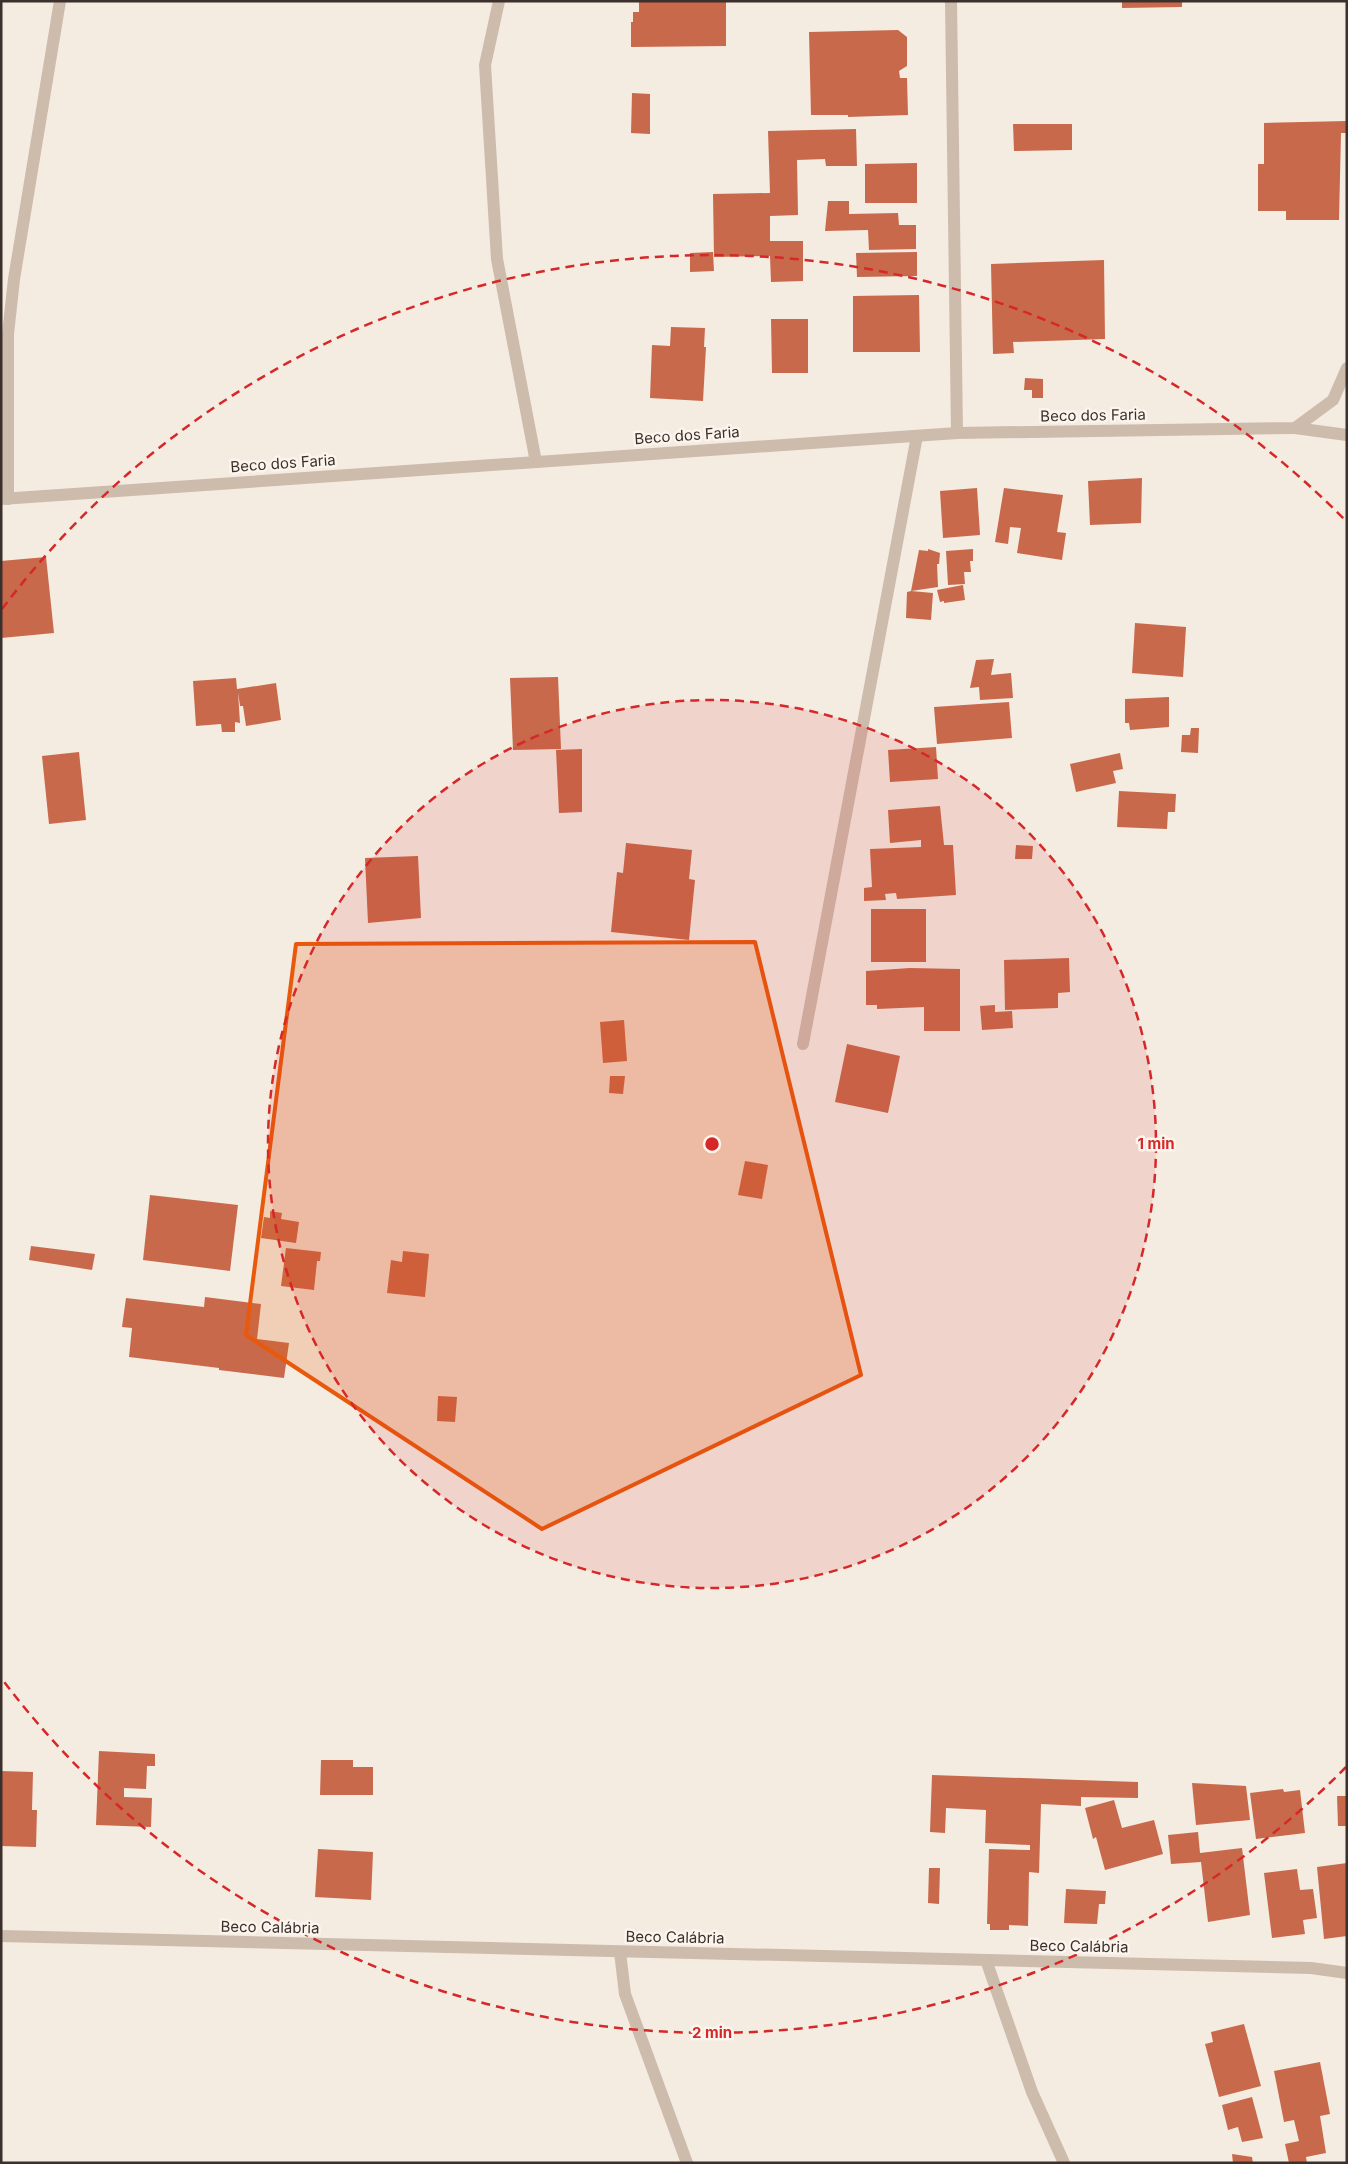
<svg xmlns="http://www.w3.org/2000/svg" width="1348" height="2164" font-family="Inter,sans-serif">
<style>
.building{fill:#c8694b}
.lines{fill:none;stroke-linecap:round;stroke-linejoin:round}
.minor{stroke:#cdbbac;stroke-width:12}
.marked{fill:#e8590c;fill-opacity:0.2;stroke:#e8590c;stroke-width:4;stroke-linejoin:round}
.ring{fill:none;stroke:#d62828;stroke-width:2.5;stroke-dasharray:9 6}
.labels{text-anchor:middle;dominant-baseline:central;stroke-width:5;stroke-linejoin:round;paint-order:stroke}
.street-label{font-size:15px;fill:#3b302b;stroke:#fbf5ee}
.centre{fill:#d62828;stroke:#fbf5ee;stroke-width:2.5}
.ring-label{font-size:15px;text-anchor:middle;font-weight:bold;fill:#d62828;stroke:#fbf5ee;stroke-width:5;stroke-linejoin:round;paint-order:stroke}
</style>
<rect width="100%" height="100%" fill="#f4ebe1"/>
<!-- building -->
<g class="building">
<polygon points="639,1 726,1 726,46 631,47 631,22 633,22 633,12 639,12"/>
<polygon points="1122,1 1182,1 1182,7 1122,8"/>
<polygon points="898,30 907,37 907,66 899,71 900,78 907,78 908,115 848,117 848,115 811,115 809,32"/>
<polygon points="632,93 650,94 650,134 631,133"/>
<polygon points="1347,121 1347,133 1341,133 1339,220 1286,220 1286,211 1258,211 1258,164 1264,164 1264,123"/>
<polygon points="1013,124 1072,124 1072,150 1014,151"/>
<polygon points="856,129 857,166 826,166 825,159 797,160 798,215 770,216 770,241 803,241 803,281 771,282 770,256 714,257 713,194 770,193 768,131"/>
<polygon points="917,163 917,203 865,203 865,164"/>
<polygon points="828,201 849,201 849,214 898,213 899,225 916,225 916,249 869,250 868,230 825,231"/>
<polygon points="713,252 714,271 690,272 690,253"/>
<polygon points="917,252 917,276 857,277 856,253"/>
<polygon points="1104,260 1105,339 1013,342 1014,353 993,354 991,264"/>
<polygon points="919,295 920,352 853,352 853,296"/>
<polygon points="771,319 808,319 808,373 772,373"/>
<polygon points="671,327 705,328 704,347 706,347 703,401 650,398 652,345 670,346"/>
<polygon points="1025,378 1043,379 1043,398 1032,398 1032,390 1024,390"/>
<polygon points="1142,478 1141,523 1090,525 1088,481"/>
<polygon points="977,488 980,535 943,538 940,491"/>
<polygon points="1004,488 1063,495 1057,532 1066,533 1062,560 1017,553 1021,528 1010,527 1008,544 995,542"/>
<polygon points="928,549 940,553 939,564 937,564 938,587 911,591 933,593 931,620 906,618 907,592 911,591 919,550 928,551"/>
<polygon points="973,549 973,561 970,561 971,572 964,572 965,584 948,585 946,551"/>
<polygon points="46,557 54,633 1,638 1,561"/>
<polygon points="963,585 965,600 944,603 944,601 940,602 937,590"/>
<polygon points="1135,623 1186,627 1183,677 1132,673"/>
<polygon points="994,659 991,675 1011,673 1013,698 980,700 979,687 970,688 976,660"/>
<polygon points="558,677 561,749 513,750 510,678"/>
<polygon points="236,678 237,689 276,683 281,720 246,726 243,706 240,706 238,692 240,723 235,722 235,732 222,732 221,724 196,726 193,681"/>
<polygon points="1169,697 1169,727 1130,730 1129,723 1125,723 1125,699"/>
<polygon points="1009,702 1012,738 937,744 934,707"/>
<polygon points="1191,728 1199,728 1198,753 1181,752 1182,735 1190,735"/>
<polygon points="936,747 938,779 890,782 888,750"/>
<polygon points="582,749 582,812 559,813 556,750"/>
<polygon points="79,752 86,820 49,824 42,756"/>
<polygon points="1120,753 1123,769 1113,771 1116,783 1076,792 1070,764"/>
<polygon points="1119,791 1176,794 1175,812 1168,812 1167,829 1117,827"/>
<polygon points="940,806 944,845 953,845 956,895 897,899 896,893 885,894 886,900 864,901 864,888 872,887 870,849 921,847 921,840 890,843 888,810"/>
<polygon points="626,843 692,850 689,879 695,880 689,940 611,932 617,872 623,873"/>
<polygon points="1016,845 1033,846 1032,859 1015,859"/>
<polygon points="418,856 421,918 368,923 365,858"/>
<rect x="871" y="909" width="55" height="53"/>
<polygon points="1069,958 1070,992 1058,993 1058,1008 1005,1010 1004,960"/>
<polygon points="910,968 960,969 960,1031 924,1031 924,1007 877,1009 877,1005 866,1005 866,971"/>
<polygon points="995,1005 995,1012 1012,1011 1013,1028 982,1030 980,1006"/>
<polygon points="624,1020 627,1061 603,1063 600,1022"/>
<polygon points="847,1044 900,1056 888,1113 835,1102"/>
<polygon points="610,1076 625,1076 623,1094 609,1093"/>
<polygon points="745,1161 768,1165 762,1199 738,1195"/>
<polygon points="150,1195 238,1205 230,1271 143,1260"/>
<polygon points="270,1211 282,1213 281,1219 299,1222 296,1243 261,1238 264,1217 270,1218"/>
<polygon points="31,1246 95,1254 92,1270 29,1260"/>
<polygon points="286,1248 321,1252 320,1261 317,1261 314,1290 281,1286"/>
<polygon points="403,1251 429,1254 425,1297 387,1293 391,1260 402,1262"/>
<polygon points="205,1297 261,1304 257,1339 289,1343 284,1378 219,1370 219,1368 129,1357 132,1328 122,1327 126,1298 204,1307"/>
<polygon points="438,1396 457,1397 455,1422 437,1421"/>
<polygon points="99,1751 155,1754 155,1766 147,1766 146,1789 124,1788 124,1797 152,1798 151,1827 96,1825"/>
<polygon points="321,1760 353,1760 353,1767 373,1767 373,1795 320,1795"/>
<polygon points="1,1771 33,1772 32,1810 37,1810 36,1847 1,1846"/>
<polygon points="932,1775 1138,1782 1138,1798 1081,1797 1081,1806 1041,1804 1039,1873 1029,1872 1028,1926 1009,1925 1009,1930 990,1930 990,1924 987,1924 989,1849 1030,1850 1030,1845 985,1843 986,1810 946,1808 945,1833 930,1832"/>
<polygon points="1192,1783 1246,1786 1250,1820 1196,1825"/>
<polygon points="1283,1789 1284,1792 1300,1790 1305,1833 1256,1839 1250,1793"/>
<polygon points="1337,1796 1347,1796 1347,1826 1338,1826"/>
<polygon points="1114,1800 1122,1828 1154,1820 1163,1854 1105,1870 1096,1837 1093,1839 1085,1808"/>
<polygon points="1198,1832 1200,1853 1242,1848 1250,1915 1208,1922 1201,1862 1171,1864 1168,1835"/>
<polygon points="318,1849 373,1852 371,1900 315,1897"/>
<polygon points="1347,1863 1347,1936 1324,1939 1317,1867"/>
<polygon points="929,1868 940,1868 939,1904 928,1903"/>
<polygon points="1297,1869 1300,1890 1313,1889 1317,1918 1303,1920 1305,1934 1272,1938 1264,1873"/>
<polygon points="1066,1889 1106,1891 1105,1904 1099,1904 1097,1924 1064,1923"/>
<polygon points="1244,2024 1261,2086 1219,2097 1205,2044 1213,2042 1211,2032"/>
<polygon points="1320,2062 1330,2114 1320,2116 1326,2153 1306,2157 1307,2163 1289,2163 1285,2144 1299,2141 1294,2120 1284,2122 1274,2071"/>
<polygon points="1252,2097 1263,2138 1242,2142 1238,2127 1228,2130 1222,2105"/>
<polygon points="1232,2154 1252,2157 1253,2163 1233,2163"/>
</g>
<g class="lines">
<!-- minor -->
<g class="minor">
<polyline points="499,1 485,65 497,259 536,462"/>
<polyline points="951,1 957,433"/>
<polyline points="1295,428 1347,435"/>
<polyline points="1,499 957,433 1295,428 1333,400 1347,368"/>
<polyline points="8,499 8,334 14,279 60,1"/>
<polyline points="803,1044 917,436"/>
<polyline points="1,1936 1311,1968 1347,1973"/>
<polyline points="620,1952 625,1994 687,2163"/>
<polyline points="986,1960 1032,2092 1064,2163"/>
</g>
</g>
<!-- marked area -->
<path class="marked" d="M 755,942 L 861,1375 L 542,1529 L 246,1335 L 296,944 Z"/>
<!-- distance rings -->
<circle cx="712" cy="1144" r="444" fill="#d62828" fill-opacity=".12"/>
<g class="ring">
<circle cx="712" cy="1144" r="444"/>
<path d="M1346 1767A889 889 0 0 1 2 1679M2 609A889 889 0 0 1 1346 521"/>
</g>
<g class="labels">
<!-- street labels -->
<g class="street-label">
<text transform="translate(1093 415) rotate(-1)">Beco dos Faria</text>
<text transform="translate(687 435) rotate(-4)">Beco dos Faria</text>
<text transform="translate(283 463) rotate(-4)">Beco dos Faria</text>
<text transform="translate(270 1927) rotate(1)">Beco Calábria</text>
<text transform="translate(675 1937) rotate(1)">Beco Calábria</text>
<text transform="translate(1079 1946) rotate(1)">Beco Calábria</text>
</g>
</g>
<circle cx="712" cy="1144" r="8" class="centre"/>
<g class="ring-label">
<text x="1156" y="1149">1 min</text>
<text x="712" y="2038">2 min</text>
</g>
<!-- border -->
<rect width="1348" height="2164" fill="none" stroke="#3b302b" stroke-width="5"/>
</svg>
